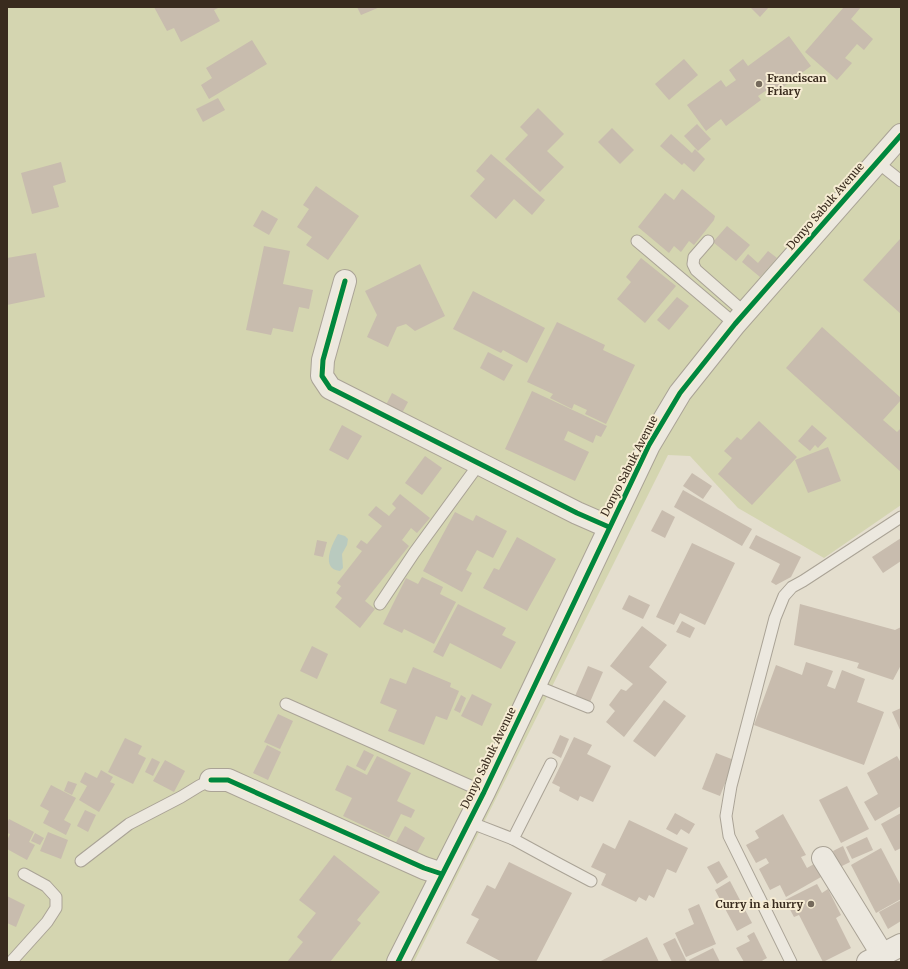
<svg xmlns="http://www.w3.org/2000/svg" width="908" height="969" font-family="Merriweather,serif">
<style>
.green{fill:#d4d5b0}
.water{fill:#b9cabf}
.building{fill:#c8bcae}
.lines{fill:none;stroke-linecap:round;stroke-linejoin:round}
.lane-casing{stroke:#aaa396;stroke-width:13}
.street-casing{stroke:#aaa396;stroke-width:24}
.lane{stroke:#ece8df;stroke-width:11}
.street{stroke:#ece8df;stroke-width:22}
.cycleway-casing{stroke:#f6ecd3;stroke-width:8}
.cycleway{stroke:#00873e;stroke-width:5}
.poi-dot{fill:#756a5c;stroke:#f6ecd3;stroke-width:1.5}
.labels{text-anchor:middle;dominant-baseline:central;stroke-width:4;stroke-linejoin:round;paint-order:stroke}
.poi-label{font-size:11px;font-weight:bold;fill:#392b1e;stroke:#f6ecd3;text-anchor:start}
.street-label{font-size:11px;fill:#392b1e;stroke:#f6ecd3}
</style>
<rect width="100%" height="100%" fill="#e4dece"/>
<!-- green -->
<polygon class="green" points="7,7 901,7 901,505 824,558 738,508 690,456 668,455 414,962 7,962"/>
<!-- water -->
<path class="water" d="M 338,534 L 345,536 L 348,539 L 347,545 L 342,554 L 343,568 L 340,571 C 320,569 332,544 338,534 Z"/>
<!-- building -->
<g class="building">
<polygon points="154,7 220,7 214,10 220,21 181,42 174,28 167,31"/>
<polygon points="357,7 380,7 361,15"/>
<polygon points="750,7 769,7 760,17"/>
<polygon points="844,7 861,7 851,19 873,39 864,50 857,44 845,58 852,63 837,80 805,52"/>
<polygon points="789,36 811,66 771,96 767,90 758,96 761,100 726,126 721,119 706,131 687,105 721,80 726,87 736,80 729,70 743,59 748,66"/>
<polygon points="252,40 267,64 209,99 201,85 212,78 206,68"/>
<polygon points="684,59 698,75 669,100 655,84"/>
<polygon points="218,98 225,110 203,122 196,109"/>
<polygon points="538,108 564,134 547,151 564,167 540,192 505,159 528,135 520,127"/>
<polygon points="697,124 711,139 698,151 684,136"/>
<polygon points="612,128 634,150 620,164 598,142"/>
<polygon points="671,134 692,153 695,149 705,159 694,172 684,163 682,165 660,146"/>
<polygon points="491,154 545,200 532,215 514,199 496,219 470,196 485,179 476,171"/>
<polygon points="61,162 66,182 53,186 59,207 32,214 21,173"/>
<polygon points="316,186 359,216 328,260 306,245 312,237 297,227 309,209 303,205"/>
<polygon points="682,189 715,216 714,220 694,245 689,241 681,252 674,246 669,253 638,227 665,193 674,200"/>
<polygon points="262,210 278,219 269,235 253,226"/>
<polygon points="727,226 750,245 736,261 713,242"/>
<polygon points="900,239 901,240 901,314 863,280"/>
<polygon points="264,246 290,251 283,284 313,290 309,309 299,307 293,332 273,328 271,335 246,330"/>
<polygon points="768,251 777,258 760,277 742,262 748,254 758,263"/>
<polygon points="36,253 45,297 7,305 7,258"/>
<polygon points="641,258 676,286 645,323 617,299 631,282 626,277"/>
<polygon points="420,264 445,316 415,331 406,324 397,327 388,347 367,337 377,315 365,291"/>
<polygon points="473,291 545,328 527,363 503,350 501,353 453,329"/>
<polygon points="677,297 689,306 669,330 657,320"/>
<polygon points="557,322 605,345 603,350 635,365 606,424 585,414 587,410 574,404 572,409 550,398 553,394 527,382"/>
<polygon points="822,327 901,398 901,400 883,420 897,432 901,428 901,472 786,368"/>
<polygon points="488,352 513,365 504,381 480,368"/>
<polygon points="532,391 607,426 601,437 596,435 593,443 568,431 564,440 589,452 575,481 505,449"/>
<polygon points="392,393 408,402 401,415 385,407"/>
<polygon points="759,421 797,457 752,505 718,474 732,458 724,451 737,437 741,440"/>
<polygon points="342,425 362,436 348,460 329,450"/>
<polygon points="812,425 827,438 818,448 815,445 810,451 798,441"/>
<polygon points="828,447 841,481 808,493 795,460"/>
<polygon points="425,456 442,468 422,495 405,483"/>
<polygon points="692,473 712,486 703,499 683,486"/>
<polygon points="683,490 752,529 742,546 674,507"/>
<polygon points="400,494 430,518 417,533 411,528 402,540 409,546 365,601 375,609 360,628 335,607 342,598 336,593 341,586 337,583 362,551 356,547 361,540 367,544 382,526 368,515 376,506 389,516 396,508 392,504"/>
<polygon points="662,510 675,517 665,538 651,531"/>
<polygon points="455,512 473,521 476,515 507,531 493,558 477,550 466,570 472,573 462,592 423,571"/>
<polygon points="756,535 801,557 791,577 776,585 771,582 780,564 749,548"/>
<polygon points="517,537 556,559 527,611 483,588 494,568 499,570"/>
<polygon points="901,538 901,561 883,573 872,557"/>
<polygon points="317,540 327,542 323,557 314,555"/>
<polygon points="692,543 735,563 705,625 680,613 674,625 656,617"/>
<polygon points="422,577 443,587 440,594 456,602 434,644 404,629 402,633 383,624 406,578 418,584"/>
<polygon points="629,595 650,605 643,619 622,609"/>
<polygon points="458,604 506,628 502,635 516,642 501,669 450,643 443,657 433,652"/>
<polygon points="800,604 895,630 901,627 901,665 893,680 857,668 859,663 794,645"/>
<polygon points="682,621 695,628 690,638 676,632"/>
<polygon points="642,626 667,645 649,667 667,682 624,737 606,722 615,711 609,705 621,689 626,691 633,684 610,666"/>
<polygon points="312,646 328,654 317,679 300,671"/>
<polygon points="806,662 833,671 827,686 835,689 842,670 865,679 857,702 884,712 864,765 754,725 776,665 802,675"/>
<polygon points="588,666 603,672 590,702 575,696"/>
<polygon points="413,667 451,683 450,687 459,691 447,720 436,716 424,745 388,731 397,710 380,703 390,678 406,684"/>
<polygon points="472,694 492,704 482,726 461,716"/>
<polygon points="461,695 466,698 460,713 454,710"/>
<polygon points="664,700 686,716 655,757 633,741"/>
<polygon points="901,708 901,732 892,712"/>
<polygon points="278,714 293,721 280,749 264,742"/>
<polygon points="560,735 569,739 561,758 552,753"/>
<polygon points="574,737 592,745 587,754 611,766 593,802 580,796 578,801 559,791 560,787 552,783"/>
<polygon points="125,738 142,746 138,754 146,758 133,784 108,772"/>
<polygon points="267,745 281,752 268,780 253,773"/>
<polygon points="364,750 374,755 365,771 356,766"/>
<polygon points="716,753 734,760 720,796 702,789"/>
<polygon points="377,756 411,773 397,801 415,810 411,818 401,814 389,838 343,816 352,798 335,790 347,765 367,775"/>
<polygon points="897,756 901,763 901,806 875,821 864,802 878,794 867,773"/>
<polygon points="152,758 160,762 153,776 145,772"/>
<polygon points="165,760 185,771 174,792 153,781"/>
<polygon points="101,770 113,777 110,782 115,784 99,812 79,800 87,786 80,782 85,772 97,778"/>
<polygon points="68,781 77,784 72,795 64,791"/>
<polygon points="51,785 76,798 64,820 71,824 66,835 43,823 49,811 40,806"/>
<polygon points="847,786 869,829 841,843 819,800"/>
<polygon points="85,810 96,815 88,832 77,826"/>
<polygon points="675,813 695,824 689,834 681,829 677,835 666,829"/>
<polygon points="901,813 901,848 895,851 881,824"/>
<polygon points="783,814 806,855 801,857 807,868 814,864 821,877 786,897 780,885 770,890 759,869 769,863 766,858 756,863 746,845 759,838 755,831"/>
<polygon points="9,819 34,832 29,842 35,845 27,860 7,849 7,840 10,834 7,833 7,823"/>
<polygon points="629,820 688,848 676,873 667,869 654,898 649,895 646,901 639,897 636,902 601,885 606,874 591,867 603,843 615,849"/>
<polygon points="405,826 425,838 414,858 394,846"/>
<polygon points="48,832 68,840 61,859 40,851"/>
<polygon points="35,833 44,838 40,845 31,841"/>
<polygon points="867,837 873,850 852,859 846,847"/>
<polygon points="843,846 850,862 840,867 833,851"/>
<polygon points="881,848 901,886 901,899 876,913 851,865"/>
<polygon points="334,855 380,892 357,920 361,923 330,962 287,962 303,942 297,937 316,913 299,900"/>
<polygon points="719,861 728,877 717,884 707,867"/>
<polygon points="509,862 572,893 536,962 502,962 466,943 479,919 471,915 487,885 495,889"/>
<polygon points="730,881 752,923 737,931 715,890"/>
<polygon points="817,884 822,893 828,889 841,915 836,918 851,948 823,962 799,915 794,917 785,900"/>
<polygon points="7,896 25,905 16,927 7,923"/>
<polygon points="901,900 901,921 888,929 879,912"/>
<polygon points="699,904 716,944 686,957 675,933 694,924 688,909"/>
<polygon points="754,932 767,958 760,962 744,962 736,948 750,941 747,936"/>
<polygon points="647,937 659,962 599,962"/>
<polygon points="675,938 687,962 672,962 663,944"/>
<polygon points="713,948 720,962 690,962 689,960"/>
</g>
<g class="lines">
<defs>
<g id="lane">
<polyline points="877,162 901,181"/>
<polyline points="637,241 735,324"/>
<polyline points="708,241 694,257 693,264 696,270 745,313"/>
<polyline points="380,604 414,553 479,464"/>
<polyline points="534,685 588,707"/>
<polyline points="286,704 484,792"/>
<polyline points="551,764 513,839 557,863 591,881"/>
<polyline points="469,822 513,839"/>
<polyline points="81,861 129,824 181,797 199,786 211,780"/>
<polyline points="11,962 47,922 56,908 56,897 46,886 24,874"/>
<polyline points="791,962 729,836 726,816 731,786 775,618 784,596 792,587 803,581 901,517"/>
</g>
<g id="street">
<polyline points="345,281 323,360 322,376 330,388 577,513 609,527"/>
<polyline points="211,780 228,780 424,868 442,874"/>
<polyline points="823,858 882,954"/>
<polyline points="398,962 484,792 649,445 680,393 735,324 901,135"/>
<polyline points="868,962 901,945"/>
</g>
</defs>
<!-- lane casing -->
<use href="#lane" class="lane-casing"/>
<!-- street casing -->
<use href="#street" class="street-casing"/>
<!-- lane -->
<use href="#lane" class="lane"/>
<!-- street -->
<use href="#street" class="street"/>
<defs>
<g id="cycleway">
<polyline points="345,281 323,360 322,376 330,388 577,513 609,527"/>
<polyline points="211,780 228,780 424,868 442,874"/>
<polyline points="398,962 484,792 649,445 680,393 735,324 901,135"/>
</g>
</defs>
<!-- cycleway casing -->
<use href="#cycleway" class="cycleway-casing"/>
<!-- cycleway -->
<use href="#cycleway" class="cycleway"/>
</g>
<!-- markers -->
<g class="poi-dot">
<circle cx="759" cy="84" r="4"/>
<circle cx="811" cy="904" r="4"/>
</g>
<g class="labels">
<!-- poi labels -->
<g class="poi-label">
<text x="767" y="78">Franciscan<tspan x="767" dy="13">Friary</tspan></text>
<text x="803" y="904" text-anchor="end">Curry in a hurry</text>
</g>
<!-- street labels -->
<g class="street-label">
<text transform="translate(825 206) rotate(-49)">Donyo Sabuk Avenue</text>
<text transform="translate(629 466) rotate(-63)">Donyo Sabuk Avenue</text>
<text transform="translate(488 758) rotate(-64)">Donyo Sabuk Avenue</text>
</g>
</g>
<!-- border -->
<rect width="908" height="969" fill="none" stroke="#392b1e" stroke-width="16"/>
</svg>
